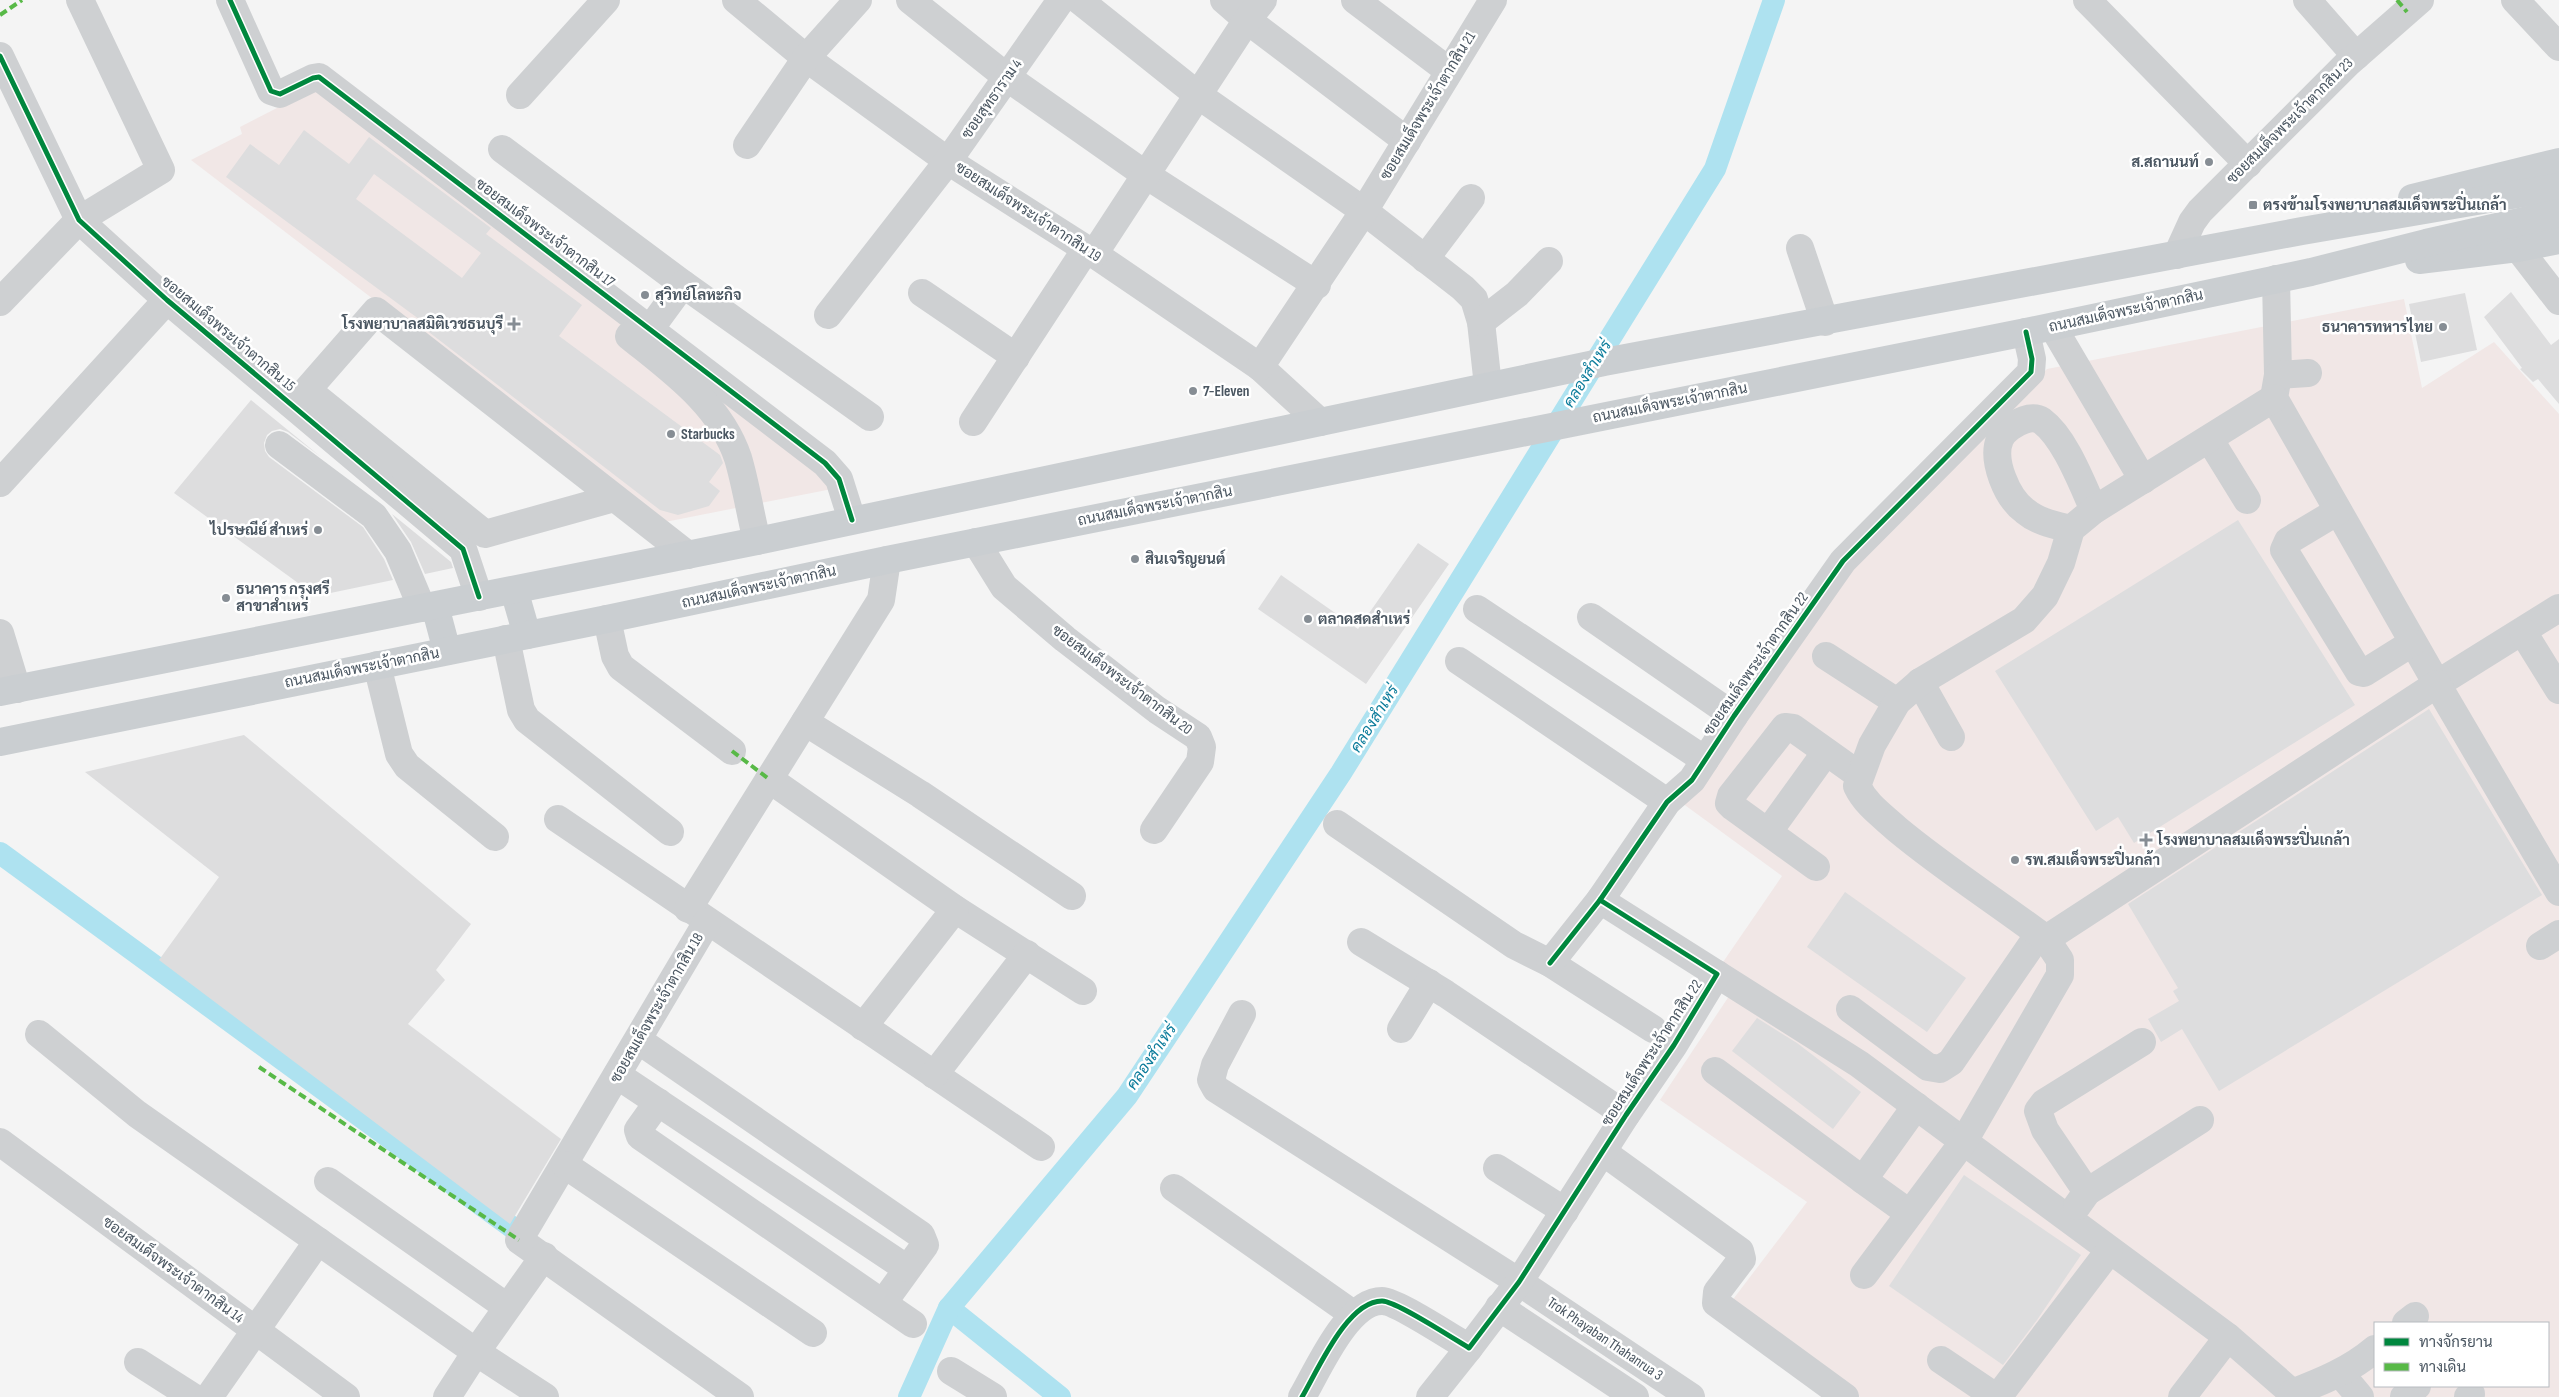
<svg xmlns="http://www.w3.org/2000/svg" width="2559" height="1397" font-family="'Sofia Sans Condensed',Sarabun,sans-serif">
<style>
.medical{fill:#f1e7e6;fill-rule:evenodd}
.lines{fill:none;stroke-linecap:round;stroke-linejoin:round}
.canal{stroke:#aee2f0;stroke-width:22}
.building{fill:#ddddde;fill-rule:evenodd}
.minor{stroke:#ced0d2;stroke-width:28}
.major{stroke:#caced1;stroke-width:28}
.quiet{stroke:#58b947;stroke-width:4;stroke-dasharray:8 4;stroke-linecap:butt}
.cycleway-casing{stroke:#fff;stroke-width:8}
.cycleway{stroke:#00873e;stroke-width:5}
.poi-dot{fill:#868d94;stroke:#fff;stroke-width:2}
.labels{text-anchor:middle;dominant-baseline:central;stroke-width:5;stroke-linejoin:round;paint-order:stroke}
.street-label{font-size:15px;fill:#4a5661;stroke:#fff}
.poi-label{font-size:15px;font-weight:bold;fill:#4a5661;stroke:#fff;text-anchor:start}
.water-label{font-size:16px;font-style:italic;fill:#0c7c9b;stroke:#fff}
</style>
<rect width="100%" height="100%" fill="#f4f4f4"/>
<!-- medical -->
<g class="medical">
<polygon points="316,88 837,488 665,522 191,160 242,134 240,127"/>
<path d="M 2404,299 L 2422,388 L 2494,342 L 2559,414 L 2559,1397 L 1860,1397 L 1731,1302 L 1807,1202 L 1660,1100 L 1741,978 L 1721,965 L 1782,876 L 1682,803 L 1845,571 L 2047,369 ZM 2375,1323 L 2548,1323 L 2548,1386 L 2375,1386 Z"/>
</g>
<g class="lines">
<!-- canal -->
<g class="canal">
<polyline points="0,853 517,1231"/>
<polyline points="949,1308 1060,1397"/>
<polyline points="909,1397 949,1308 1127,1096 1341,773 1715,169 1774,0"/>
</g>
</g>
<!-- building -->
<g class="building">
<path d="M 304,130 L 349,164 L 369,137 L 491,228 L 486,234 L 582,305 L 559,336 L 720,455 L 723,463 L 709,482 L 720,491 L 709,506 L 678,515 L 660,510 L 421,326 L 423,322 L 226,177 L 250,144 L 279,165 ZM 374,174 L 481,253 L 462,278 L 356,199 Z"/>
<polygon points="2511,292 2551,345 2559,339 2559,404 2538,379 2533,382 2520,369 2522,368 2484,317"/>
<polygon points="2465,293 2477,350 2421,362 2409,304"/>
<polygon points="251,400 321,457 288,432 280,429 272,431 267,435 264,443 265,451 269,457 363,527 384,559 393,580 316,596 174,493"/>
<polygon points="392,514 451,562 453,568 425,574 411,542"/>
<polygon points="2238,520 2355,705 2134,843 2118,817 2096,831 1995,671"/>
<polygon points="1418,543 1449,564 1366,684 1258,609 1281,575 1358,629"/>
<polygon points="2429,709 2542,895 2219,1091 2182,1029 2161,1042 2148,1019 2179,1001 2173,991 2178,988 2128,904"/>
<polygon points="244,735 471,924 436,970 445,980 408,1024 561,1139 510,1224 159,960 219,877 85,772"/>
<polygon points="1845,892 1966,978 1927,1032 1807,947"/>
<polygon points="1757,1018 1797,1043 1861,1092 1833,1129 1732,1051"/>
<polygon points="1964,1175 2081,1255 2037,1320 2003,1365 1889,1286"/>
</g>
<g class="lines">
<!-- minor -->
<g class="minor">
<polyline points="230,0 271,91 280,94 313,78 319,77 825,463 839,479 852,520"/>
<polyline points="736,0 806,58 948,161 1094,254 1260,367 1320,422"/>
<polyline points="910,0 1008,78 1146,175 1317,285"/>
<polyline points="1079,0 1198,95 1364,211 1463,288 1474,299 1481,322 1488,386"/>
<polyline points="1224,0 1247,20 1407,141"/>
<polyline points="1355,0 1449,71"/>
<polyline points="2087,0 2248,164"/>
<polyline points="2307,0 2356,56"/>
<polyline points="2515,0 2559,47"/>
<polyline points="0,56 79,220 167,300 463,549 479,597"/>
<polyline points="520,95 606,0"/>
<polyline points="747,145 806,58 858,0"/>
<polyline points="502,149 683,284 870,417"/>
<polyline points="1800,248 1825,322"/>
<polyline points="2518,248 2559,301"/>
<polyline points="1094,254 1247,20 1263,0"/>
<polyline points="2177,255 2192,222 2200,211 2347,64 2420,0"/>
<polyline points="1425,259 1471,198"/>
<polyline points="2276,279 2278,375 2274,398 2437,684 2559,608"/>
<polyline points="922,293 1016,357"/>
<polyline points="0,302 79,220 161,170 80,0"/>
<polyline points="828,315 948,161 1061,0"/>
<polyline points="1481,322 1517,294 1549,261"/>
<polyline points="2053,327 2143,480"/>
<polyline points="650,329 683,284"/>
<path d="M 629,336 C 671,370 720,404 738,458 C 746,485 750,513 757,541"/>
<polyline points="1260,367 1364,211 1493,0"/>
<polyline points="2278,375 2308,373"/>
<polyline points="973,422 1086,249"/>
<polyline points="2210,440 2247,500"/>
<polyline points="279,445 374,516 398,551 422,608"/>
<polyline points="0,483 167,300"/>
<polyline points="614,498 485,534 307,390 376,311 688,555"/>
<polyline points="2338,511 2288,541 2284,550 2359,672 2364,673 2412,643"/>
<path d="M 2071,529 C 2055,525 2038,522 2025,511 C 2007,498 1991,460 2000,439 C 2004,430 2015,423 2024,420 C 2030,418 2036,417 2042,421 C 2065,438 2082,484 2094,510"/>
<polyline points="976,542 1004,587 1065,639 1157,710 1198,737 1202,747 1200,762 1154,830"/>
<polyline points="1477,609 1705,760"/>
<polyline points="1591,617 1734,716"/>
<polyline points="607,619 615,656 621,667 732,751"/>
<polyline points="2523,632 2559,690"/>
<polyline points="0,633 17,689"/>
<polyline points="506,639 521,710 527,720 670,832"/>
<polyline points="1826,656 1897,702"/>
<polyline points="1459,661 1667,802"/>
<polyline points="377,665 399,754 407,766 495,837"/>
<polyline points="1920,682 1951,737"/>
<polyline points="805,722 920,794 1072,896"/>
<polyline points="769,779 955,909 1083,991"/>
<polyline points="558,819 1041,1147"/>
<polyline points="1337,824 1514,945 1550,963 1653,1029"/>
<polyline points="1769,831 1826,752"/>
<polyline points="1816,867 1733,807 1729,803 1731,796 1785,727 1793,728 1859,775"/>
<polyline points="1600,900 1859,1064 2228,1337 2297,1397"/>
<polyline points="688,909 881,600 887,560"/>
<polyline points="707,922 519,1240 740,1397"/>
<polyline points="2046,939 2437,684 2559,892"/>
<polyline points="1361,942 1446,994 1626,1115"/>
<polyline points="2540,946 2559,934"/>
<polyline points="1550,963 1600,900 1667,802 1692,780 1734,716 1843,561 2031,372 2032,359 2026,332"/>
<polyline points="1850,1009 1928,1067 1940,1069 1951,1062 2039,934"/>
<polyline points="1242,1014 1215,1065 1211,1080 1216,1089 1519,1282 1691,1397"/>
<polyline points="863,1027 955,909"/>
<polyline points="1401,1029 1429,983"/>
<polyline points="39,1034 137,1114 476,1352 545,1397"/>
<polyline points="638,1040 921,1235 925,1245 883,1303"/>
<polyline points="1715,1071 1863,1180"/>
<polyline points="617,1075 906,1268"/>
<polyline points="934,1075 1027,954"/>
<polyline points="658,1102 638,1130 640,1136 913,1324"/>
<polyline points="0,1142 346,1397"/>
<polyline points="1603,1152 1740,1251 1742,1259 1717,1292 1716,1303 1845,1397"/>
<polyline points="565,1165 813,1333"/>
<polyline points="1497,1168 1565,1211"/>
<polyline points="328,1181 507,1307"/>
<polyline points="1174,1188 1353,1314"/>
<polyline points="2087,1192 2045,1130 2038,1111 2044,1103 2142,1042"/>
<polyline points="2077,1206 2087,1192 2200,1120"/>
<polyline points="1909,1213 1863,1180 1916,1106"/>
<path d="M 1864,1275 L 1964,1141 L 2060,975 L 2060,960 L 2046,939 C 1997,902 1945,869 1898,830 C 1883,816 1866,805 1857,786 L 1872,745 L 1897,702 L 1920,682 L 2024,620 L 2045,596 L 2061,563 L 2071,529 L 2094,510 L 2274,398"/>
<polyline points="1499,1307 1635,1397"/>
<polyline points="2406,1323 2415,1316"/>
<polyline points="1941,1360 1990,1393 2001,1393 2109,1251"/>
<polyline points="138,1362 193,1397"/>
<polyline points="951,1371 993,1397"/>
<polyline points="2340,1373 2360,1397"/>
<path d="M 2292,1393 C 2323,1381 2350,1370 2375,1349"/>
<polyline points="209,1397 318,1241"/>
<polyline points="447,1397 476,1352 544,1256"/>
<path d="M 1302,1397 C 1318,1370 1347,1301 1382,1301 C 1396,1301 1454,1339 1469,1348 L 1519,1282 L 1626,1115 L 1674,1045 L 1717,974"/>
<polyline points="1430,1397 1469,1348"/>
<polyline points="2182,1397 2228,1337"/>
<polyline points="2404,1397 2417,1386"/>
<polyline points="2468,1397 2471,1394"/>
</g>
<!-- major -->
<g class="major">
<polyline points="2412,198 2559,162"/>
<polyline points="2419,260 2518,248 2559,240"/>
<polyline points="514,590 527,635"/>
<polyline points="435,606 447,651"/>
<polyline points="0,692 757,541 1604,362 2302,231 2559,187"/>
<polyline points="0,742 607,619 887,560 2026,332 2311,272 2426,243 2559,213"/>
</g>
<!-- quiet -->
<g class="quiet">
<polyline points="2397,0 2407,12"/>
<polyline points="0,15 22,0"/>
<polyline points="732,751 769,779"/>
<polyline points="259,1067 519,1240"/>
</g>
<defs>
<g id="cycleway">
<polyline points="230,0 271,91 280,94 313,78 319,77 825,463 839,479 852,520"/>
<polyline points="0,56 79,220 167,300 463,549 479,597"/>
<polyline points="1550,963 1600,900 1667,802 1692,780 1734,716 1843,561 2031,372 2032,359 2026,332"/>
<path d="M 1302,1397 C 1318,1370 1347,1301 1382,1301 C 1396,1301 1454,1339 1469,1348 L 1519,1282 L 1626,1115 L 1674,1045 L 1717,974 L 1600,900"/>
</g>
</defs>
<!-- cycleway casing -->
<use href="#cycleway" class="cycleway-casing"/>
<!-- cycleway -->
<use href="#cycleway" class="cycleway"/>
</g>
<!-- markers -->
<g class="poi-dot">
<circle cx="2209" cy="162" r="5"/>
<rect x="2248" y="200" width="10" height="10" rx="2.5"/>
<circle cx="645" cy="295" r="5"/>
<path d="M511.5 316.5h5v5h5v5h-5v5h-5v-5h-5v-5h5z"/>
<circle cx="2443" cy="327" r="5"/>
<circle cx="1193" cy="391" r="5"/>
<circle cx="671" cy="434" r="5"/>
<circle cx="318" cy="530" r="5"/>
<circle cx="1135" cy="559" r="5"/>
<circle cx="226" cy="598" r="5"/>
<circle cx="1308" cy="619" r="5"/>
<path d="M2143.5 832.5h5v5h5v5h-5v5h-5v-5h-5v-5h5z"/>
<circle cx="2015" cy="860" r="5"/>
</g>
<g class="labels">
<!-- street labels -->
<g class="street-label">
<text transform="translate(992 99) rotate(-55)">ซอยสุทธาราม 4</text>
<text transform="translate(1428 106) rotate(-59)">ซอยสมเด็จพระเจ้าตากสิน 21</text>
<text transform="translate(2290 121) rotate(-45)">ซอยสมเด็จพระเจ้าตากสิน 23</text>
<text transform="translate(1028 212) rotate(33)">ซอยสมเด็จพระเจ้าตากสิน 19</text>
<text transform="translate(545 233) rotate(37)">ซอยสมเด็จพระเจ้าตากสิน 17</text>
<text transform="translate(2126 311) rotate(-12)">ถนนสมเด็จพระเจ้าตากสิน</text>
<text transform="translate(228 334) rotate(40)">ซอยสมเด็จพระเจ้าตากสิน 15</text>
<text transform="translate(1670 403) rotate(-11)">ถนนสมเด็จพระเจ้าตากสิน</text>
<text transform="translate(1155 506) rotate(-11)">ถนนสมเด็จพระเจ้าตากสิน</text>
<text transform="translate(759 587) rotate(-12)">ถนนสมเด็จพระเจ้าตากสิน</text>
<text transform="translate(1756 664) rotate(-55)">ซอยสมเด็จพระเจ้าตากสิน 22</text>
<text transform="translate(362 668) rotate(-11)">ถนนสมเด็จพระเจ้าตากสิน</text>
<text transform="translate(1122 680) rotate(37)">ซอยสมเด็จพระเจ้าตากสิน 20</text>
<text transform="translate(657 1008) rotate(-60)">ซอยสมเด็จพระเจ้าตากสิน 18</text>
<text transform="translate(1652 1053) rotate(-57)">ซอยสมเด็จพระเจ้าตากสิน 22</text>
<text transform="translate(173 1270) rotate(36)">ซอยสมเด็จพระเจ้าตากสิน 14</text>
<text transform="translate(1605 1339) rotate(34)">Trok Phayaban Thahanrua 3</text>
</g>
<!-- poi labels -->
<g class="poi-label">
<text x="2199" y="162" text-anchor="end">ส.สถานนท์</text>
<text x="2263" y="205">ตรงข้ามโรงพยาบาลสมเด็จพระปิ่นเกล้า</text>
<text x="655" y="295">สุวิทย์โลหะกิจ</text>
<text x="503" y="324" text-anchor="end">โรงพยาบาลสมิติเวชธนบุรี</text>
<text x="2433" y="327" text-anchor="end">ธนาคารทหารไทย</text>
<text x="1203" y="391">7-Eleven</text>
<text x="681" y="434">Starbucks</text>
<text x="308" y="530" text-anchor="end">ไปรษณีย์ สำเหร่</text>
<text x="1145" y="559">สินเจริญยนต์</text>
<text x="236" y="589">ธนาคาร กรุงศรี<tspan x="236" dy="17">สาขาสำเหร่</tspan></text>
<text x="1318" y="619">ตลาดสดสำเหร่</text>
<text x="2157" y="840">โรงพยาบาลสมเด็จพระปิ่นเกล้า</text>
<text x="2025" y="860">รพ.สมเด็จพระปิ่นกล้า</text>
</g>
<!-- water labels -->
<g class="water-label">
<text transform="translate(1588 374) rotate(-58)">คลองสำเหร่</text>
<text transform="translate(1375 719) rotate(-58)">คลองสำเหร่</text>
<text transform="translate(1152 1057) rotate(-56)">คลองสำเหร่</text>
</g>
</g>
<!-- legend -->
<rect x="2374" y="1322" width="175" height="65" fill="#ffffff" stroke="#b7bbc0"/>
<rect x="2384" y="1338" width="25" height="8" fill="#00873e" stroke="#b7bbc0"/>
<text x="2419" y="1347" font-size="15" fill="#4a5661">ทางจักรยาน</text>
<rect x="2384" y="1363" width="25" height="8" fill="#58b947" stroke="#b7bbc0"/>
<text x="2419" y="1372" font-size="15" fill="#4a5661">ทางเดิน</text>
</svg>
